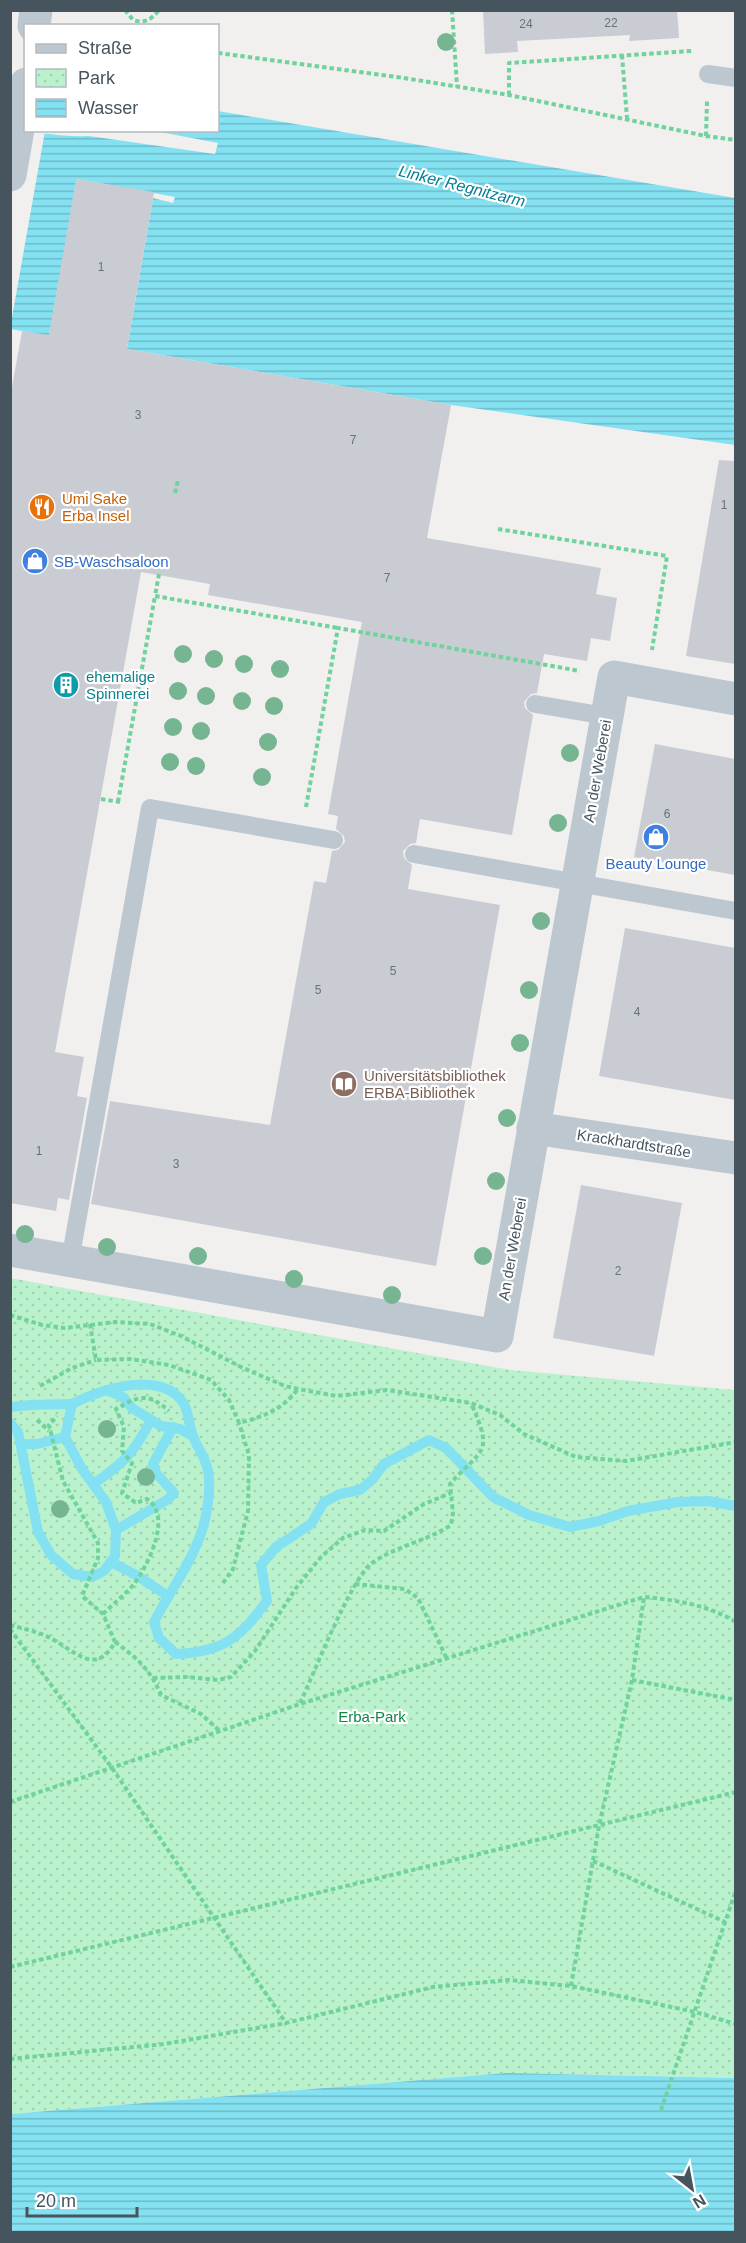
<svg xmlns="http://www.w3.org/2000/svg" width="746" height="2243" font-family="Arial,sans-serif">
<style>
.park{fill:url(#park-dots)}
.water{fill:url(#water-rules)}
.pier{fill:#f2efef}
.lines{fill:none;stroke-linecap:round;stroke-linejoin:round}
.stream{stroke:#84e1f2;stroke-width:10}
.building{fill:#c9ccd2}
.path{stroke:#70d39d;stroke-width:4;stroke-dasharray:4.5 3;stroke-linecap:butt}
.service{stroke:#bcc7cf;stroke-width:18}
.minor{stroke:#bcc7cf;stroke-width:33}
.tree{fill:#76b592}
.labels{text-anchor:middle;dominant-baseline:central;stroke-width:4.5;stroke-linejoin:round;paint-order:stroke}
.number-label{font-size:12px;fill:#67727b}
.food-label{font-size:15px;fill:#c56008;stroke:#fff;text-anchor:start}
.shop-label{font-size:15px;fill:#366cbe;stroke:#fff;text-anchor:start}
.culture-label{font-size:15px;fill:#0d838f;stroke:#fff;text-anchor:start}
.street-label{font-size:15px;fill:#46545e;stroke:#fff}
.education-label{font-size:15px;fill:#785e54;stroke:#fff;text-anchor:start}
.park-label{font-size:15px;fill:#108645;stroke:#fff}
.water-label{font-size:16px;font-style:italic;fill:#057d94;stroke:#fff}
</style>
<defs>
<pattern id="park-dots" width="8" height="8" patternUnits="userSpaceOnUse" patternTransform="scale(1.5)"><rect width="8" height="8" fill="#baf2cd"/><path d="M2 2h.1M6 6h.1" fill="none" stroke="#a1d1b2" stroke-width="1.8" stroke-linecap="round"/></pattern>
<pattern id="water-rules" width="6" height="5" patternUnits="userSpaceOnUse" patternTransform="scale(1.5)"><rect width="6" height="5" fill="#84e1f2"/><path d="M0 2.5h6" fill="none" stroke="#6eb9c7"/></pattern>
</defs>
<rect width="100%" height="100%" fill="#f2efef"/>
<!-- park -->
<polygon class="park" points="10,1278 510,1370 735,1390 735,2078 506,2073 11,2114"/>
<!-- water -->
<g class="water">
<path d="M 218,111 L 735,198 L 735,445 L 451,405 L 127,349 L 153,198 L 173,203 L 175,197 L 77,179 L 49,336 L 11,329 L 10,126 C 35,133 64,137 89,136 L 215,154 L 218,143 L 155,131 L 218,130 Z"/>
<polygon points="506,2073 735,2078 735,2232 11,2232 11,2114"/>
</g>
<!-- pier -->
<polygon class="pier" points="10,123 26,130 45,131 11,323"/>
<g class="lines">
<!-- stream -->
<g class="stream">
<polyline points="106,1390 123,1397 132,1408 161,1426 180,1429 193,1436"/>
<polyline points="10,1407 30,1405 72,1404"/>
<path d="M 10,1423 L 18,1432 L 38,1532 L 51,1555 L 73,1574 L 92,1577 L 104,1571 L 115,1556 L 116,1530 L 106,1502 L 82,1469 L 65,1437 L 72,1404 C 100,1389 165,1368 185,1406 C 189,1415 189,1427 193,1436 C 196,1445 202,1453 205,1461 C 212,1477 209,1499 206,1515 C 199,1553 171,1589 154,1622 L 159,1638 L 176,1654 C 225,1652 240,1637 267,1601 L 261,1565 L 276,1547 L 311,1524 L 324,1502 L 340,1494 L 360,1490 L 372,1480 L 384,1464 L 429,1440 L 446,1448 L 493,1497 L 529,1515 L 570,1527 L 599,1521 L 628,1511 L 678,1502 L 708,1501 L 736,1506"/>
<polyline points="21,1444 37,1444 65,1437"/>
<path d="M 93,1484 C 124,1463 133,1454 151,1420"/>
<polyline points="116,1530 167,1500 174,1493 156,1473 153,1464 173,1427"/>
<polyline points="111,1562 136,1575 168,1596"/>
</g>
</g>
<!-- building -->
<g class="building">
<polygon points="483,10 677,10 679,38 629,41 630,35 517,41 518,52 485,54"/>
<polygon points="76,179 154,192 127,349 451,405 427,538 601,568 596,594 617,598 610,641 591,638 587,661 544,654 537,693 531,694 524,702 525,708 533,715 512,835 420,819 416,843 410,844 403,851 404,858 412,865 408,889 500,905 436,1266 91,1204 110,1101 270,1125 314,881 326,883 332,851 338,850 345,842 344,836 336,829 338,816 328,814 362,622 208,595 210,584 141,572 55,1052 84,1057 77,1096 87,1098 69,1200 58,1198 56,1211 10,1203 10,398 22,331 49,335"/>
<polygon points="719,460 735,461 735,664 686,656"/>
<polygon points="655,744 735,759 735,875 634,857"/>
<polygon points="625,928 735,948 735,1100 599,1076"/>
<polygon points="581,1185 682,1203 654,1356 553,1338"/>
</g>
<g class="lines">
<!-- path -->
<g class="path">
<path d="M 125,10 L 133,20 C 145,24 152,19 159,10"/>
<polyline points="452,10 457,86"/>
<polyline points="218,53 404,78 509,95 706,136 736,140"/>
<polyline points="622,55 627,118"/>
<polyline points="509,95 509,63 692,51"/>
<polyline points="706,136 707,101"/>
<polyline points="175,493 178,480"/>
<polyline points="498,529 667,556 652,650"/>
<polyline points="159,574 155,596 338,628"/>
<polyline points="101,799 120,802"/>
<polyline points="118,802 155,596"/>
<polyline points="306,807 338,628 580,671"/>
<polyline points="10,1315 42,1325 65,1328 115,1322 150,1324 181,1336 243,1368 285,1386 298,1389 337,1396 387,1390 471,1403 500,1415 524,1434 576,1457 626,1461 736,1442"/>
<path d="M 90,1324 L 96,1360 L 130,1359 L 169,1365 L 211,1380 L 229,1400 L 239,1423 C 263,1417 283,1409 298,1389"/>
<polyline points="40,1386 72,1368 96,1360"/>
<polyline points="37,1420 49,1431"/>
<polyline points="223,1583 233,1569 248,1511 249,1455 239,1423"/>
<polyline points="355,1584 405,1589 418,1598 446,1657"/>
<path d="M 103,1614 C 113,1604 125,1595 134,1584 C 148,1565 173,1516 147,1499 L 136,1503 L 122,1493 L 132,1463 L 122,1451 L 124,1427 L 116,1409 C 139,1395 149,1393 169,1411"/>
<path d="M 10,1625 C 24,1629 40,1632 52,1639 C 75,1651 96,1677 115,1642 L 103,1614 L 82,1596 L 98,1558 L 98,1543 L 63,1481 L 49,1425 L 57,1416"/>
<polyline points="10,1629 112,1768 286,2023"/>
<path d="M 115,1642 C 137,1658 150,1669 161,1695 L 201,1714 L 221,1732"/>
<polyline points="153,1678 187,1677 218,1680 231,1677 255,1651 296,1588 321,1557 343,1538 365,1530 384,1531 424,1504 451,1493"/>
<polyline points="632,1680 736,1700"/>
<path d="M 300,1703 C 313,1676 351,1578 372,1563 C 398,1545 425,1542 451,1525 L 453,1513 L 450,1484 C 483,1447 494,1455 471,1403"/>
<path d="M 10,1802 L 300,1704 L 644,1597 C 676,1600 708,1605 736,1622"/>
<polyline points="593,1861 725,1922"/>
<polyline points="10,1967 736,1792"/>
<polyline points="571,1986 599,1826 632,1680 644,1597"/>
<polyline points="10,2059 164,2044 286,2023 433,1987 509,1980 571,1986 695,2012 736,2024"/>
<polyline points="661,2110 736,1890"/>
</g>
<!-- service -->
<g class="service">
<polyline points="708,74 736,78"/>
<polyline points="535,704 606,716"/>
<polyline points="414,854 736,911"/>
<polyline points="70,1261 150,808 334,840"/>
</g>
<!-- minor -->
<g class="minor">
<polyline points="34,26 36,10"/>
<polyline points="10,175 26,84"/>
<polyline points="533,1128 736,1158"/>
<polyline points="10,1250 497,1336 614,677 736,699"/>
</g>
</g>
<!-- trees -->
<g class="tree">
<circle cx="446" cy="42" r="9"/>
<circle cx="183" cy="654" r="9"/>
<circle cx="214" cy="659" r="9"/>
<circle cx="244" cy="664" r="9"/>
<circle cx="280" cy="669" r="9"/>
<circle cx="178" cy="691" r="9"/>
<circle cx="206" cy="696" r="9"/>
<circle cx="242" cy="701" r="9"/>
<circle cx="274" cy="706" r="9"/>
<circle cx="173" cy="727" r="9"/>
<circle cx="201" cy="731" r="9"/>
<circle cx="268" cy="742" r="9"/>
<circle cx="570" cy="753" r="9"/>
<circle cx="170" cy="762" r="9"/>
<circle cx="196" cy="766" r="9"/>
<circle cx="262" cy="777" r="9"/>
<circle cx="558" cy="823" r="9"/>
<circle cx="541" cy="921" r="9"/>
<circle cx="529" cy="990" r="9"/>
<circle cx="520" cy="1043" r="9"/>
<circle cx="507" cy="1118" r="9"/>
<circle cx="496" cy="1181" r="9"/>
<circle cx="25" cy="1234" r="9"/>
<circle cx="107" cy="1247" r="9"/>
<circle cx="198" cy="1256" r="9"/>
<circle cx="483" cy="1256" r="9"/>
<circle cx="294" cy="1279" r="9"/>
<circle cx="392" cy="1295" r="9"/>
<circle cx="107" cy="1429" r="9"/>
<circle cx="146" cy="1477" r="9"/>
<circle cx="60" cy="1509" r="9"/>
</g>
<!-- icons -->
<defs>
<symbol id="restaurant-disc" viewBox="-11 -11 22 22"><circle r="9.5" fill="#e8710a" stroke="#fff"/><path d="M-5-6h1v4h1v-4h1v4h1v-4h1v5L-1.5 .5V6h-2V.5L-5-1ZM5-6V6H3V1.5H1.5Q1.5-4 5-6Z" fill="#fff"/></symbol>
<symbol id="shop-disc" viewBox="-11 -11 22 22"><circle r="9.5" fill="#3f7fe0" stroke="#fff"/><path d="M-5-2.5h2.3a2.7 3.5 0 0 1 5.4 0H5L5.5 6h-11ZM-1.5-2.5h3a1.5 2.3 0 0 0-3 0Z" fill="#fff"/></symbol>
<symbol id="building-disc" viewBox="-11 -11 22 22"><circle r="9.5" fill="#0f9aa8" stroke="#fff"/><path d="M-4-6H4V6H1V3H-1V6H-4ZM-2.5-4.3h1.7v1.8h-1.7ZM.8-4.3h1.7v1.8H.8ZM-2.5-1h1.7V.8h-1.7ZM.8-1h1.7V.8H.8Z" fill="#fff"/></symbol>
<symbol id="library-disc" viewBox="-11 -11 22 22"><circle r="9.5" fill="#8d6e63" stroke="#fff"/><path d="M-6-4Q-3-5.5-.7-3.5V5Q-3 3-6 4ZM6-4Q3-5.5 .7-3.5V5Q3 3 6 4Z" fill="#fff"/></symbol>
</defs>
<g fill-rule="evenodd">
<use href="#restaurant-disc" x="27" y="492" width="30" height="30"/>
<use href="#shop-disc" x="20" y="546" width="30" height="30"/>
<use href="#building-disc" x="51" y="670" width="30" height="30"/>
<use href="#shop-disc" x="641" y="822" width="30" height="30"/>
<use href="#library-disc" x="329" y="1069" width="30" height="30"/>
</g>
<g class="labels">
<!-- number labels -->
<g class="number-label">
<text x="611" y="23">22</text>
<text x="526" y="24">24</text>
<text x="101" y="267">1</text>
<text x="138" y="415">3</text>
<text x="353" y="440">7</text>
<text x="724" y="505">1</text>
<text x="387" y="578">7</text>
<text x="667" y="814">6</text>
<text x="393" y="971">5</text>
<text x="318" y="990">5</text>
<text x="637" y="1012">4</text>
<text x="39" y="1151">1</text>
<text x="176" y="1164">3</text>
<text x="618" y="1271">2</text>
</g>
<!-- food labels -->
<g class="food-label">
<text x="62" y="498">Umi Sake<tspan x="62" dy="17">Erba Insel</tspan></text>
</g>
<!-- shop labels -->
<g class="shop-label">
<text x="54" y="561">SB-Waschsaloon</text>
<text x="656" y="863" text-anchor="middle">Beauty Lounge</text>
</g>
<!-- culture labels -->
<g class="culture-label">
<text x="86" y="676">ehemalige<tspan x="86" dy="17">Spinnerei</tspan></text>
</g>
<!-- street labels -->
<g class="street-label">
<text transform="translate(597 771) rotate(-80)">An der Weberei</text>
<text transform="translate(634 1143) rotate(9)">Krackhardtstraße</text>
<text transform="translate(512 1249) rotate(-80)">An der Weberei</text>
</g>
<!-- education labels -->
<g class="education-label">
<text x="364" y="1075">Universitätsbibliothek<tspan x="364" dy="17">ERBA-Bibliothek</tspan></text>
</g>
<!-- park labels -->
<g class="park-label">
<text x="372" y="1716">Erba-Park</text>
</g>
<!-- water labels -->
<g class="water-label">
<text transform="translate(462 186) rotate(14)">Linker Regnitzarm</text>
</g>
</g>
<!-- border -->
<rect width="746" height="2243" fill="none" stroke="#46545e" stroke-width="24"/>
<!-- legend -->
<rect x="24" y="24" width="195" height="108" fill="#ffffff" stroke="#b5bbbf" stroke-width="1.5"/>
<rect x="36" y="44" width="30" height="9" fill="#bcc7cf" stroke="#b5bbbf" stroke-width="1.5"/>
<text x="78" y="54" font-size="18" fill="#46545e">Straße</text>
<rect x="36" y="69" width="30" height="18" fill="url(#park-dots)" stroke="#b5bbbf" stroke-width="1.5"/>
<text x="78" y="84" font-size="18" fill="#46545e">Park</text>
<rect x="36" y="99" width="30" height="18" fill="url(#water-rules)" stroke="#b5bbbf" stroke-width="1.5"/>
<text x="78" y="114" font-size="18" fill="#46545e">Wasser</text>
<!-- north arrow -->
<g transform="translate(692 2189) rotate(149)" stroke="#ffffff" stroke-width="4.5" paint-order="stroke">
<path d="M0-4.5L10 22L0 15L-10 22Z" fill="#46545e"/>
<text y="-9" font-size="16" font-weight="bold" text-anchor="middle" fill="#46545e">N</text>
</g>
<!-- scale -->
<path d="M27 2207v9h110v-9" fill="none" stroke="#46545e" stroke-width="3"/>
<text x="36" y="2207" font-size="18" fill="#46545e" stroke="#ffffff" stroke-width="4.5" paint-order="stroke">20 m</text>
</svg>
